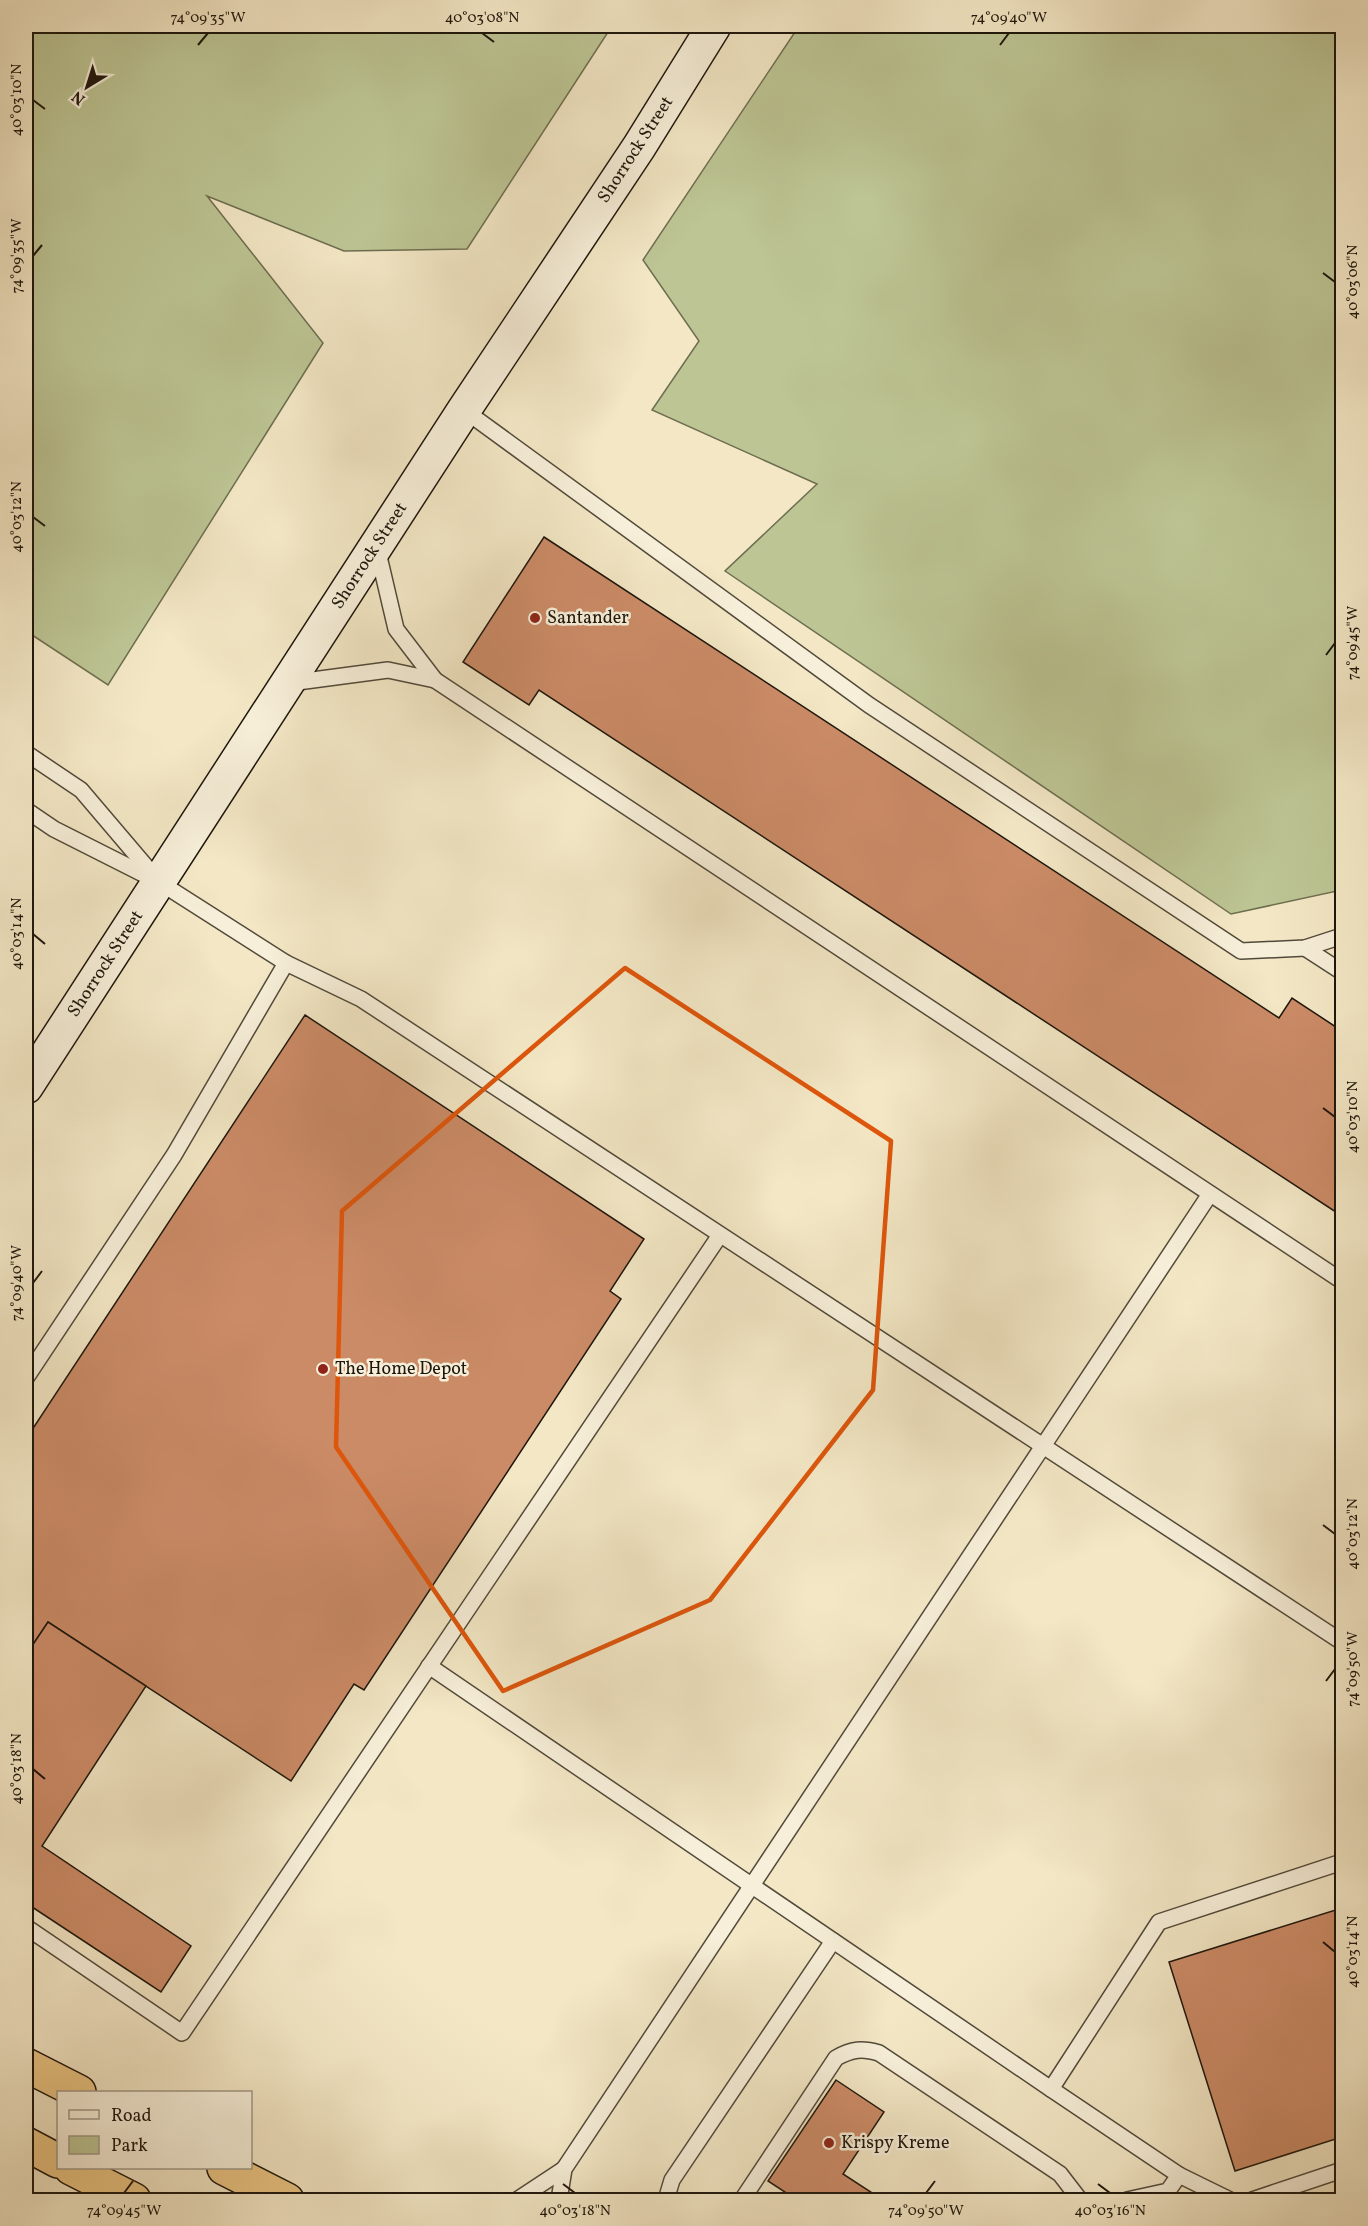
<svg xmlns="http://www.w3.org/2000/svg" width="1368" height="2226" font-family="Vollkorn,serif">
<style>
.green{fill:#bdc594;stroke:#6d6e50;stroke-width:1.5}
.building{fill:#cb8b67;stroke:#1d160c;stroke-width:1.5}
.lines{fill:none;stroke-linecap:round;stroke-linejoin:round}
.service-casing{stroke:#524a3a;stroke-width:18}
.secondary-casing{stroke:#1d160c;stroke-width:36}
.trunk-casing{stroke:#1d160c;stroke-width:36}
.service{stroke:#f7efd9;stroke-width:15}
.secondary{stroke:#f7efd9;stroke-width:33}
.trunk{stroke:#eac482;stroke-width:33}
.marked{fill:none;stroke:#de560c;stroke-width:4.5;stroke-linejoin:round}
.ticks{fill:none;stroke:#1d160c;stroke-width:2}
.poi-dot{fill:#8f2418;stroke:#f7efd9;stroke-width:2}
.labels{text-anchor:middle;dominant-baseline:central;stroke-width:5;stroke-linejoin:round;paint-order:stroke}
.street-label{font-size:18px;fill:#1d160c;stroke:#f7efd9}
.poi-label{font-size:18px;fill:#1d160c;stroke:#f7efd9;text-anchor:start}
.neatline{fill:none;stroke:#1d160c;stroke-width:2}
.ticks-label{font-size:15px;text-anchor:middle;fill:#1d160c}
</style>
<rect width="100%" height="100%" fill="#f3e7c5"/>
<filter id="stains"><feTurbulence type="fractalNoise" baseFrequency=".00333" numOctaves="4"/><feColorMatrix values="0 0 0 0 .2 0 0 0 0 .09 0 0 0 0 .02 0 0 0 .5 -.17"/></filter>
<radialGradient id="worn" r=".72"><stop offset=".6" stop-color="#630" stop-opacity="0"/><stop offset="1" stop-color="#630" stop-opacity=".3"/></radialGradient>
<!-- green -->
<g class="green">
<polygon points="26,26 612,26 467,249 344,251 207,196 323,343 108,685 26,631"/>
<polygon points="799,26 1342,26 1342,890 1231,914 725,571 817,484 652,410 699,341 643,260"/>
</g>
<!-- building -->
<g class="building">
<polygon points="544,537 1279,1018 1292,998 1342,1031 1342,1216 539,690 529,705 463,662"/>
<polygon points="305,1015 644,1239 610,1291 621,1299 364,1690 354,1684 291,1781 48,1622 26,1655 26,1439"/>
<polygon points="48,1622 146,1686 42,1846 191,1946 161,1992 26,1903 26,1655"/>
<polygon points="1342,1908 1342,2137 1235,2171 1169,1962"/>
<polygon points="836,2080 884,2112 843,2174 883,2200 797,2200 768,2181"/>
</g>
<g class="lines">
<defs>
<g id="service">
<polyline points="464,410 869,705 1241,951 1305,948 1342,936"/>
<polyline points="377,548 396,629 435,680 1342,1281"/>
<polyline points="290,683 388,670 435,680"/>
<polyline points="26,753 81,790 155,877"/>
<polyline points="26,810 54,829 159,882 286,963 361,999 1342,1642"/>
<polyline points="1305,948 1342,972"/>
<polyline points="26,1378 174,1155 286,963"/>
<polyline points="429,1666 1051,2089 1159,1922 1342,1862"/>
<polyline points="26,1927 182,2033 720,1235"/>
<polyline points="1051,2089 1179,2175 1168,2191 1127,2200"/>
<polyline points="1179,2175 1230,2200"/>
<polyline points="517,2200 564,2169"/>
<polyline points="559,2200 564,2169 1210,1194"/>
<polyline points="666,2200 672,2180 833,1941"/>
<path d="M 742,2200 L 836,2058 C 852,2049 862,2048 879,2053 L 1060,2174 L 1080,2200"/>
<polyline points="1252,2200 1342,2170"/>
</g>
<polyline id="secondary" points="26,1087 464,410 639,147 714,26"/>
<g id="trunk">
<polyline points="26,2065 79,2092"/>
<polyline points="26,2144 58,2161"/>
<polyline points="71,2168 134,2200"/>
<polyline points="224,2168 287,2200"/>
</g>
</defs>
<!-- service casing -->
<use href="#service" class="service-casing"/>
<!-- secondary casing -->
<use href="#secondary" class="secondary-casing"/>
<!-- trunk casing -->
<use href="#trunk" class="trunk-casing"/>
<!-- service -->
<use href="#service" class="service"/>
<!-- secondary -->
<use href="#secondary" class="secondary"/>
<!-- trunk -->
<use href="#trunk" class="trunk"/>
</g>
<!-- marked area -->
<path class="marked" d="M 625,968 L 891,1141 L 873,1390 L 710,1600 L 503,1691 L 336,1447 L 342,1211 Z"/>
<!-- ticks -->
<path class="ticks" d="M 482,33 L 494,42M 198,45 L 208,33M 1000,45 L 1009,33M 33,100 L 45,109M 33,256 L 42,245M 1323,273 L 1335,282M 33,517 L 45,526M 1326,655 L 1335,643M 33,934 L 45,944M 1323,1108 L 1335,1117M 33,1283 L 42,1271M 1323,1525 L 1335,1534M 1326,1681 L 1335,1669M 33,1769 L 45,1779M 1323,1942 L 1335,1952M 563,2184 L 575,2193M 1098,2184 L 1110,2193M 124,2193 L 133,2181M 926,2193 L 935,2181"/>
<!-- markers -->
<g class="poi-dot">
<circle cx="535" cy="618" r="6"/>
<circle cx="323" cy="1369" r="6"/>
<circle cx="829" cy="2143" r="6"/>
</g>
<g class="labels">
<!-- street labels -->
<g class="street-label">
<text transform="translate(636 150) rotate(-57)">Shorrock Street</text>
<text transform="translate(370 556) rotate(-57)">Shorrock Street</text>
<text transform="translate(106 964) rotate(-57)">Shorrock Street</text>
</g>
<!-- poi labels -->
<g class="poi-label">
<text x="547" y="618">Santander</text>
<text x="335" y="1369">The Home Depot</text>
<text x="841" y="2143">Krispy Kreme</text>
</g>
</g>
<!-- margin -->
<rect width="1368" height="2226" fill="none" stroke="#f3e7c5" stroke-width="66"/>
<!-- legend -->
<rect x="57" y="2091" width="195" height="78" fill="#f7efd9" stroke="#a09887" stroke-width="1.5"/>
<rect x="69" y="2110" width="30" height="9" fill="#f7efd9" stroke="#a09887" stroke-width="1.5"/>
<text x="111" y="2121" font-size="18" fill="#1d160c">Road</text>
<rect x="69" y="2136" width="30" height="18" fill="#bdc594" stroke="#a09887" stroke-width="1.5"/>
<text x="111" y="2151" font-size="18" fill="#1d160c">Park</text>
<!-- north arrow -->
<g transform="translate(87 87) rotate(218)" stroke="#f7efd9" stroke-width="4.5" paint-order="stroke">
<path d="M0-4.5L10 22L0 15L-10 22Z" fill="#1d160c"/>
<text y="-9" font-size="16" font-weight="bold" text-anchor="middle" fill="#1d160c">N</text>
</g>
<rect x="33" y="33" width="1302" height="2160" class="neatline"/>
<g class="ticks-label">
<text x="208" y="22">74°09'35"W</text>
<text x="482" y="22">40°03'08"N</text>
<text x="1009" y="22">74°09'40"W</text>
<text transform="translate(16 100) rotate(-90)" y="5">40°03'10"N</text>
<text transform="translate(16 256) rotate(-90)" y="5">74°09'35"W</text>
<text transform="translate(1352 282) rotate(-90)" y="5">40°03'06"N</text>
<text transform="translate(16 517) rotate(-90)" y="5">40°03'12"N</text>
<text transform="translate(1352 643) rotate(-90)" y="5">74°09'45"W</text>
<text transform="translate(16 934) rotate(-90)" y="5">40°03'14"N</text>
<text transform="translate(1352 1117) rotate(-90)" y="5">40°03'10"N</text>
<text transform="translate(16 1283) rotate(-90)" y="5">74°09'40"W</text>
<text transform="translate(1352 1534) rotate(-90)" y="5">40°03'12"N</text>
<text transform="translate(1352 1669) rotate(-90)" y="5">74°09'50"W</text>
<text transform="translate(16 1769) rotate(-90)" y="5">40°03'18"N</text>
<text transform="translate(1352 1952) rotate(-90)" y="5">40°03'14"N</text>
<text x="124" y="2215">74°09'45"W</text>
<text x="575" y="2215">40°03'18"N</text>
<text x="926" y="2215">74°09'50"W</text>
<text x="1110" y="2215">40°03'16"N</text>
</g>
<rect width="100%" height="100%" filter="url(#stains)"/>
<rect width="100%" height="100%" fill="url(#worn)"/>
</svg>
